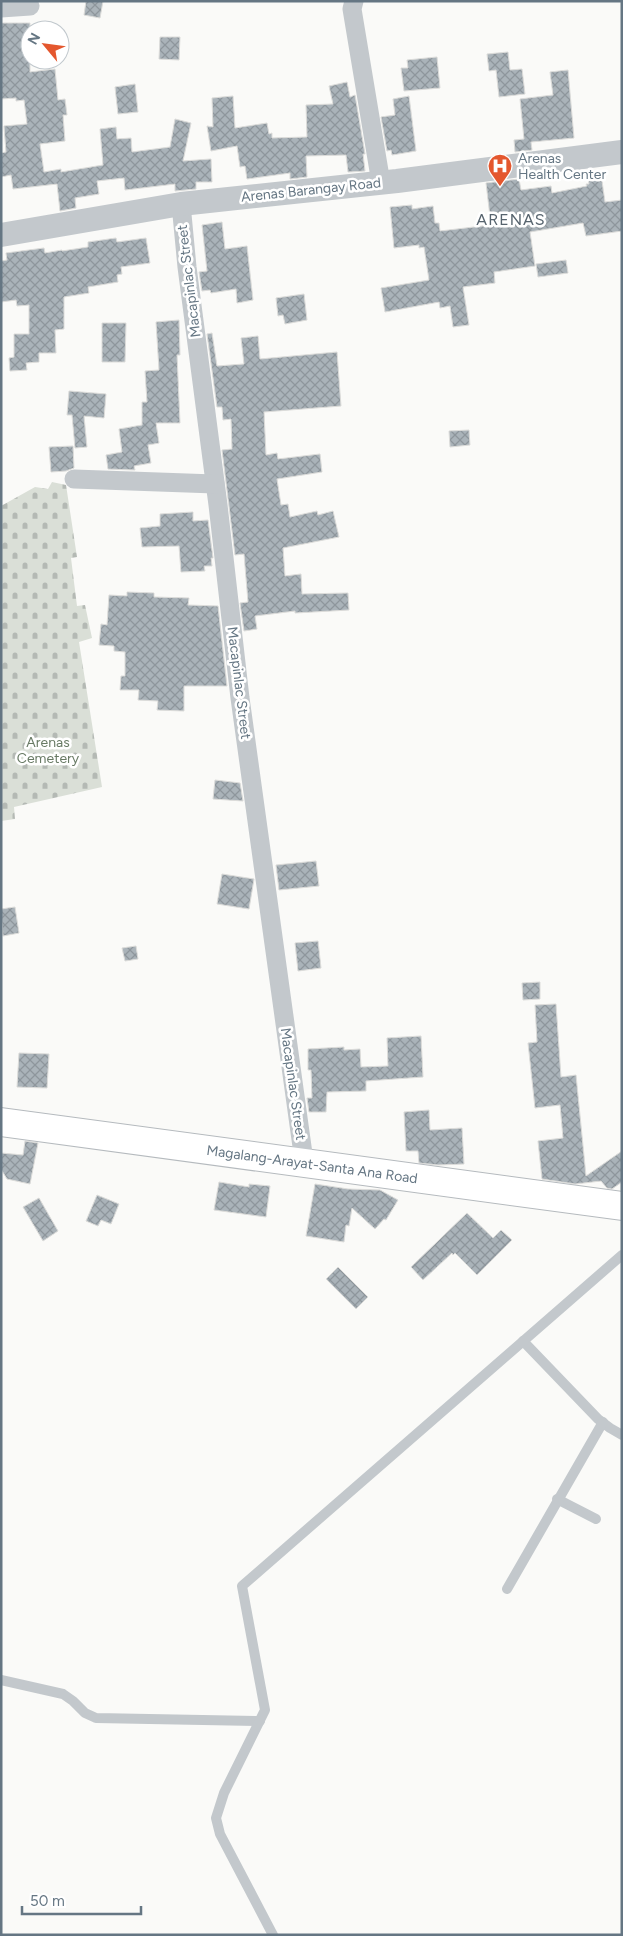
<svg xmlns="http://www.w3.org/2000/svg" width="623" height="1936" font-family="Figtree,sans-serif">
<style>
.cemetery{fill:url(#cemetery-stones)}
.building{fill:url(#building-cross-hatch);stroke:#dcdcda}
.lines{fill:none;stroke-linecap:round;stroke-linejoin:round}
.primary-casing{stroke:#b5babe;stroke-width:30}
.service{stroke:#c3c8cc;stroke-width:10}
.minor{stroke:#c3c8cc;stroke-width:19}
.tertiary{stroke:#c3c8cc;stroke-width:24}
.primary{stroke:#fff;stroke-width:28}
.labels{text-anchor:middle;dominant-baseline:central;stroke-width:5;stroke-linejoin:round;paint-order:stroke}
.poi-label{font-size:14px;fill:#657683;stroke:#fff;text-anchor:start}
.street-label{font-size:14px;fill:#657683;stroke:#fff}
.park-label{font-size:14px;fill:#687a64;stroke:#fff}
.quarter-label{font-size:16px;letter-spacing:1px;fill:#57646e;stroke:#fff}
</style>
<defs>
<pattern id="cemetery-stones" width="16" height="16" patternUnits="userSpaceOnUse" patternTransform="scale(1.25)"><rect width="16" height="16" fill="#dadfd7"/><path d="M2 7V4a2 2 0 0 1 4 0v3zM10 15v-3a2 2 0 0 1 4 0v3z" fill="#b4b9b4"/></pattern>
<pattern id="building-cross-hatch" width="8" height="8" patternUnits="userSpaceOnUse" patternTransform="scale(1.25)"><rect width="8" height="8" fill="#aab3b9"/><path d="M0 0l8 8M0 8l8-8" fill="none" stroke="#8e969c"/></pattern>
</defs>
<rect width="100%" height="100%" fill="#fafaf8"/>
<!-- cemetery -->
<polygon class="cemetery" points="52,482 66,485 77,557 71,558 77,606 85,605 92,638 79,642 102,787 14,807 15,819 1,821 1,506 35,487 48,489"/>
<!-- building -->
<g class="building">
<polygon points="86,1 103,1 100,18 84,15"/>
<polygon points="1,23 30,23 30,72 55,69 58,100 65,99 67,115 63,115 65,141 40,144 44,172 61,169 61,172 103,165 100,129 116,127 117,139 131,138 132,152 170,147 175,119 191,123 183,161 211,159 212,182 196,182 196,189 175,191 175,184 125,190 124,178 97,181 99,194 75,198 76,208 60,211 57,184 13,189 11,175 1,177 1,153 6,152 4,126 27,124 24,100 16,101 16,98 1,99"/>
<polygon points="160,37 180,37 179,60 159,59"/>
<polygon points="508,52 510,70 522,69 525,94 499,97 496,70 489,71 487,54"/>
<polygon points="437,57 440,88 404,91 401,68 408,68 407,60"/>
<polygon points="568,70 574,138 531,142 532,150 515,152 514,140 524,139 520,99 553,95 550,72"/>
<polygon points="347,82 350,97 355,95 365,154 363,154 365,171 348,172 346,155 306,156 307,177 290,179 290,173 247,179 245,166 240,167 237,146 211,151 207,126 213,127 212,98 233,96 235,128 267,123 269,134 272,133 272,138 307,137 306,105 333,104 329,86"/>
<polygon points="135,84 138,112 118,114 115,87"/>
<polygon points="409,96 416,151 392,155 391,150 387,151 381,117 395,115 393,99"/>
<polygon points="601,174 605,202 622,200 622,231 586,236 583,223 530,232 535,266 494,272 495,283 463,287 469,325 453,327 450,306 440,308 439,302 385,312 381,288 429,280 424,247 419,248 419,245 394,248 390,207 412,205 412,209 433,206 435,223 439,223 440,231 491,225 486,183 519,179 521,190 551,186 552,193 587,186 586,184 589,184 588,176"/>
<polygon points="222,222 225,249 247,246 253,300 237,303 236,289 211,293 210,290 202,291 199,272 207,271 202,225"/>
<polygon points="116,238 117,242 146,238 150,263 121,267 122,274 117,275 118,282 88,287 89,293 64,297 64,329 55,330 56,353 39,353 39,362 26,363 27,370 10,371 9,358 14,357 14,334 29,334 29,305 17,306 16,300 1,302 1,261 7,260 6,253 44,248 45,253 62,250 62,251 88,247 88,242"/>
<polygon points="566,260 568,273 538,277 536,264"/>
<polygon points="304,294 307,320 285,324 283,315 278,316 276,298"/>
<polygon points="179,320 180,355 177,355 180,423 156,423 159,443 148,445 151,463 134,466 135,470 108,469 106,455 122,452 119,429 142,425 142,402 147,402 145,371 159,370 156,322"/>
<polygon points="102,323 126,323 125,362 102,362"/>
<polygon points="212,333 217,366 244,364 241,338 258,336 260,359 337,352 341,406 264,412 266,455 277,453 278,459 320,454 322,472 277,479 281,505 288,504 290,517 317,511 318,515 333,511 339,537 283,548 285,576 301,574 302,594 348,593 349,610 295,613 295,611 255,616 257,629 244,631 240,603 248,602 244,554 235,555 222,450 232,449 231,419 223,420 222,407 217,407 207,334"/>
<polygon points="69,391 106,394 104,418 84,416 87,447 75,448 72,415 67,415"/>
<polygon points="469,430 470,445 450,447 449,431"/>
<polygon points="73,446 74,468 66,471 51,472 49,447"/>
<polygon points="193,512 193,521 208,520 213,558 211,558 212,566 204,566 205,571 181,572 179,546 142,547 140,528 160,526 160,514"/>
<polygon points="127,592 154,593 154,597 189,598 188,605 218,606 227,686 184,686 184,711 157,710 158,701 138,700 139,690 120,690 121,676 125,676 125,652 114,651 114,646 99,645 101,624 107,625 109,595 127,596"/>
<polygon points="215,780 240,783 243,801 213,799"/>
<polygon points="316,861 319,886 279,890 276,865"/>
<polygon points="222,874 254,879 249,909 217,904"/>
<polygon points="15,907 19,933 3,936 1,909"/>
<polygon points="318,941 321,968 298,971 295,943"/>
<polygon points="136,946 138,959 125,961 122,948"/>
<polygon points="540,982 540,999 523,1000 522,983"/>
<polygon points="556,1004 561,1077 576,1075 586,1176 622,1151 622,1182 612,1189 607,1188 601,1181 575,1184 542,1179 538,1141 563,1138 560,1105 535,1108 528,1043 537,1042 535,1005"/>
<polygon points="421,1036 423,1077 366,1081 366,1091 327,1092 326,1112 309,1112 307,1098 312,1098 311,1070 308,1070 308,1049 344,1047 344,1050 360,1049 361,1067 388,1066 387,1038"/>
<polygon points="19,1053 49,1054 47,1088 17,1087"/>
<polygon points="429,1110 430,1130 462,1128 464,1164 438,1165 419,1163 418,1151 406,1151 404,1112"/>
<polygon points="25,1141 38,1143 30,1184 7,1179 1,1169 1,1153 23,1155"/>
<polygon points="219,1182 249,1187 249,1184 270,1186 266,1217 214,1210"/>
<polygon points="315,1184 348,1189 380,1190 398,1200 386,1220 384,1219 375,1229 352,1208 349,1226 346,1225 344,1242 306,1236"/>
<polygon points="97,1195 119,1204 111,1224 101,1220 98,1226 86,1221"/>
<polygon points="39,1198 58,1231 43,1241 23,1207"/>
<polygon points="467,1213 493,1238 501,1230 512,1240 477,1275 455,1253 453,1255 452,1253 423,1280 411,1267"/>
<polygon points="338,1267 368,1297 356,1309 326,1279"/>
</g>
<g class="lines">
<defs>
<g id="primary">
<path id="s1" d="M 1,1122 L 622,1206"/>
</g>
</defs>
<!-- primary casing -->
<use href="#primary" class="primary-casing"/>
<!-- service -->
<g class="service">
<polyline points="523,1341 598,1419 610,1428 622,1435"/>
<polyline points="557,1499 596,1519"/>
<polyline points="507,1589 603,1422"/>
<polyline points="1,1680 63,1694 73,1701 85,1713 96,1718 260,1721"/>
<polyline points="273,1935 220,1834 216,1818 224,1793 265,1710 242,1586 622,1255"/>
</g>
<!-- minor -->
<g class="minor">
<polyline points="354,1 352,9 381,183"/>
<polyline points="1,8 30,6"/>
<polyline points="181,204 187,267 218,505 240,698 304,1161"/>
<polyline points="74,479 215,484"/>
</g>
<!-- tertiary -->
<polyline class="tertiary" points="1,235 181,204 397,181 622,152"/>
<!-- primary -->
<use href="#primary" class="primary"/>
</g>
<!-- icons -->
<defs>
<symbol id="hospital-pin" viewBox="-11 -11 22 30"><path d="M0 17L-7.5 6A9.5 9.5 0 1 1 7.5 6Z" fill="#e4572e" stroke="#fff"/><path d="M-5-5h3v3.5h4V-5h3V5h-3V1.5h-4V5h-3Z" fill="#fff"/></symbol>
</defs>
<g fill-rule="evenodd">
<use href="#hospital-pin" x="486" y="152" width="28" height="38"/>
</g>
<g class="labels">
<!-- poi labels -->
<g class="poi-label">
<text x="518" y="158">Arenas<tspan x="518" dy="16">Health Center</tspan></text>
</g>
<!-- street labels -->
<g class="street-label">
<text transform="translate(311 190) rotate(-6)">Arenas Barangay Road</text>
<text transform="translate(189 281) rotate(-97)">Macapinlac Street</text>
<text transform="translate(239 683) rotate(83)">Macapinlac Street</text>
<text transform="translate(293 1084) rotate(82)">Macapinlac Street</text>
<text stroke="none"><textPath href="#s1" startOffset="314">Magalang-Arayat-Santa Ana Road</textPath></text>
</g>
<!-- park labels -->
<g class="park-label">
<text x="48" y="742">Arenas<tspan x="48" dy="16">Cemetery</tspan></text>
</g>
<!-- quarter labels -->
<g class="quarter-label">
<text x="511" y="219">ARENAS</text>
</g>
</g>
<!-- border -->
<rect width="623" height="1936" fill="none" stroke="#657683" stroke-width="5"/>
<!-- north arrow -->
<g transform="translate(45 45) rotate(299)"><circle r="24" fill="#ffffff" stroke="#c1c8cd"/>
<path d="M0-4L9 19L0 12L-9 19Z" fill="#e4572e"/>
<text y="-8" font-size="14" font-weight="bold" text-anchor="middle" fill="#657683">N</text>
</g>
<!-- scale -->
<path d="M22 1906v8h119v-8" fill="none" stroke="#657683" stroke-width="2.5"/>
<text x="30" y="1906" font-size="15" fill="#657683" stroke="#ffffff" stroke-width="4" paint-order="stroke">50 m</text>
</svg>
